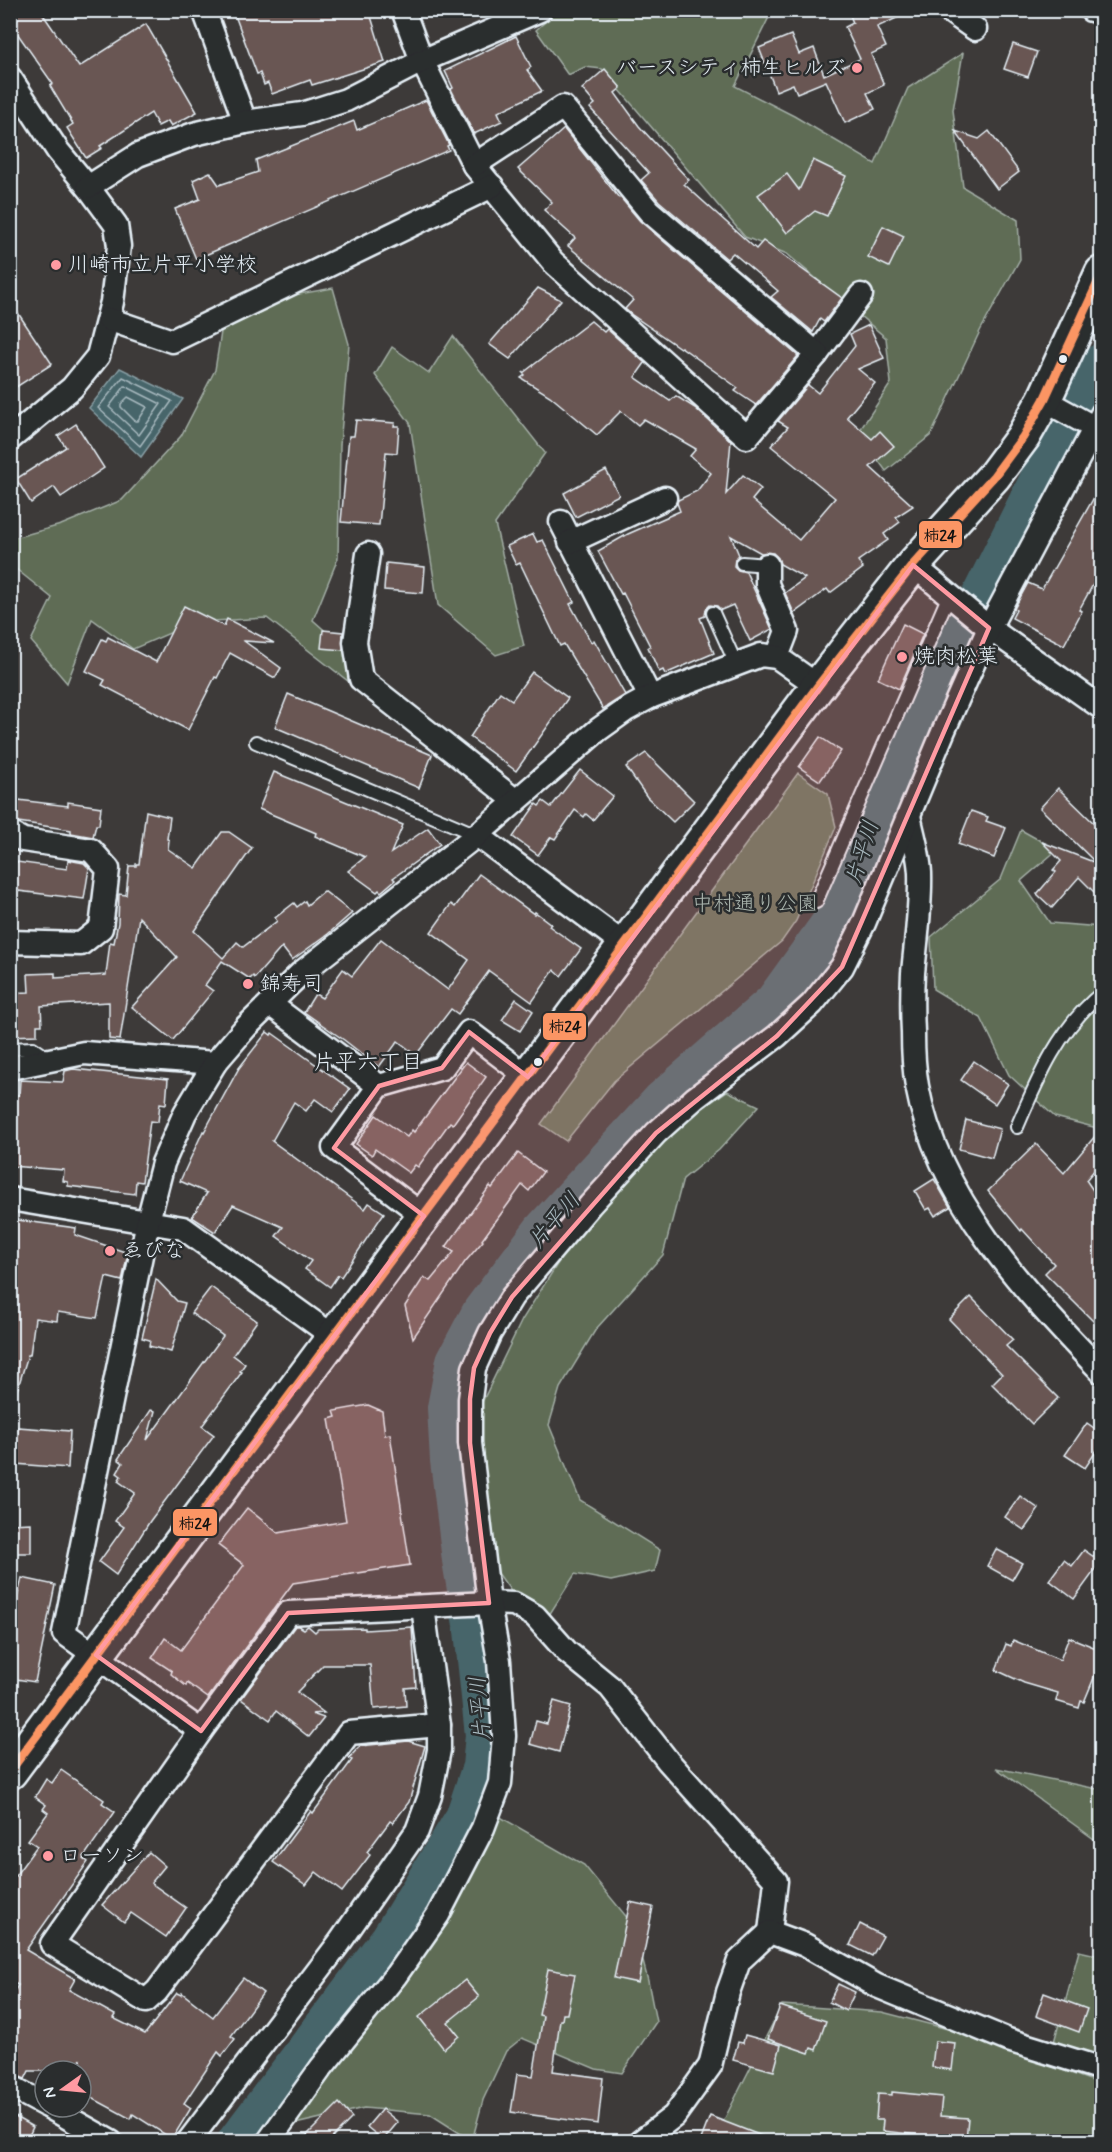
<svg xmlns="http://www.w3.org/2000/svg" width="1112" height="2152" font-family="Mynerve,'Klee One',sans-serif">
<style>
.green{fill:#5e6c54;stroke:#a3aea6;stroke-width:1.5}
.water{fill:#47656a;stroke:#879da3;stroke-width:1.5}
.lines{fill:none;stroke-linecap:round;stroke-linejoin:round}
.shore{stroke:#a8b9bf;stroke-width:1.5}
.river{stroke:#47656a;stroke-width:42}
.building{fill:#695753;stroke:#e8f1f8;stroke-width:1.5}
.lane-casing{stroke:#e8f1f8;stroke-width:16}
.street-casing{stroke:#e8f1f8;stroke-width:27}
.secondary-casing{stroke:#e8f1f8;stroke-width:38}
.lane{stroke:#2a2d2e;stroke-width:12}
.street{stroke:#2a2d2e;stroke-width:22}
.secondary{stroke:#2a2d2e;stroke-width:33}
.bus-1-casing{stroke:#2a2d2e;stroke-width:14}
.bus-1{stroke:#fb9564;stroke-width:9}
.marked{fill:#ff9aa2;fill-opacity:0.2;stroke:#ff9aa2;stroke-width:4.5;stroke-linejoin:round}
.poi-dot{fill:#ff9aa2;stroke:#2a2d2e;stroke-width:2}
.bus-dot{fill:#e8f1f8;stroke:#2a2d2e;stroke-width:2}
.labels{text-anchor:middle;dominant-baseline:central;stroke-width:5;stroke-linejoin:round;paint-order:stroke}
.poi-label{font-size:21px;fill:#e8f1f8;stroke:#2a2d2e;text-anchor:start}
.park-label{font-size:21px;fill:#aab5ae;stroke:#2a2d2e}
.water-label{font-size:22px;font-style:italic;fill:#a8b9bf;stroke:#2a2d2e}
.neighbourhood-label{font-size:22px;fill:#e8f1f8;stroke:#2a2d2e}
.line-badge{stroke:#2a2d2e;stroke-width:2}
.pale-badge-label{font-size:16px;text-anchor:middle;font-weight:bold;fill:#111}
</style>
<rect width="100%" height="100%" fill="#3d3a39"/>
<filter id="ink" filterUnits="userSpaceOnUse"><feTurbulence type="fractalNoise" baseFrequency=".0167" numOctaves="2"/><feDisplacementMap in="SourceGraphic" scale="12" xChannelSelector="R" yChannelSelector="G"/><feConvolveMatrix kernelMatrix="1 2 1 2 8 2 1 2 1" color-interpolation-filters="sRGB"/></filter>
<g filter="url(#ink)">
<!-- green -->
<g class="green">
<polygon points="540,11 772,11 735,86 794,116 875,164 908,88 963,53 953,110 963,187 1018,220 1020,259 980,331 931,435 886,471 858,433 891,383 886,338 787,254 745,237 602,69 585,67 568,75 536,30 545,22"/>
<polygon points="333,288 349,344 340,445 338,558 313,620 358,660 348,681 267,618 195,622 133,649 92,619 67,683 31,641 52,598 11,565 10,539 61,525 122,500 181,436 215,370 225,307"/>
<polygon points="453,336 545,453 495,524 524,646 496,655 438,605 410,423 375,375 392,347 429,373"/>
<polygon points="798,773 828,794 836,827 796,921 782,941 614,1081 566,1141 541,1124"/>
<polygon points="1021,830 1057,850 1021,881 1050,923 1101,927 1101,1129 1055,1117 1009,1075 981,1018 933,989 931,937 1001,879"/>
<polygon points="727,1091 759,1106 719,1150 683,1179 663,1255 596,1329 560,1388 549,1425 580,1500 660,1550 655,1571 611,1581 575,1574 539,1631 493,1566 475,1417 522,1320 585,1220 655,1142"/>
<polygon points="996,1768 1097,1789 1101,1788 1101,1844"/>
<polygon points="490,1811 584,1865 634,1926 648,1981 656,2022 622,2073 596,2069 522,2038 506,2051 483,2100 472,2141 430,2114 364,2108 295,2124 353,2026 410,1963"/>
<polygon points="1079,1951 1101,1956 1101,2058 1054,2042"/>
<polygon points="782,2005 882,2012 948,2029 1101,2084 1101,2141 715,2142 719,2130"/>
</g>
<!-- water -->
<polygon class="water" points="120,368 183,399 141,457 89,408"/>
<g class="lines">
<!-- shore -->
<g class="shore">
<polygon points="123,377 172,401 140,446 98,408"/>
<polygon points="125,386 161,404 139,435 109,407"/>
<polygon points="128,397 147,407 138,421 135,421 121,407 121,404"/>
</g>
<!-- river -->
<polyline class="river" points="238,2142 391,1940 466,1818 483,1767 486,1735 475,1630 463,1560 451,1460 448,1408 457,1361 483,1312 543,1232 663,1101 775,1003 849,900 878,805 1075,411 1102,364"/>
</g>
<!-- building -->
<g class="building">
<polygon points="10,10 40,10 79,67 146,24 197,112 171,126 168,121 158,126 151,113 100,146 102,148 86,158 67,128 73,124 50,86 53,84 10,23"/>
<polygon points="233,10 369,10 385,62 312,85 310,80 272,94 268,83 264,85 260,73 257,74"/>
<polygon points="848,10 914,10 877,27 886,47 871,54 884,85 867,93 875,109 845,123 826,81 797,93 793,84 776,91 759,48 791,35 799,54 814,48 824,75 860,59 845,27 853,23"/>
<polygon points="516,36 531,67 527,70 542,91 498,112 502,121 474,134 451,89 453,88 445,71"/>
<polygon points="1013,44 1037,52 1028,77 1004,69"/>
<polygon points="605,69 621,88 615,93 639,126 689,180 684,184 756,249 763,241 842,298 824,322 820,319 813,332 771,297 778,291 733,253 727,259 659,201 641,180 649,173 590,108 595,104 582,89"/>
<polygon points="426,100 449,145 447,146 449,150 196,259 175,209 200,199 193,180 210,172 219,185 258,172 256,160 354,121 357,130"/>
<polygon points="564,129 619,198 620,197 640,221 798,356 756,405 735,391 738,388 681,347 680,348 632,315 625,309 633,300 568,246 575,238 544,210 552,202 518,169"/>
<polygon points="955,131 979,139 989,131 1019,172 997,189"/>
<polygon points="813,160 846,176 827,216 815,211 787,233 758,195 787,174 799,190"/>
<polygon points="883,226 904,236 889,267 868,257"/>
<polygon points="538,288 561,300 510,359 489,344"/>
<polygon points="10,301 52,364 10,391"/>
<polygon points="591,321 604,332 607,329 645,363 635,377 670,401 676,396 695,408 731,441 726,494 743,475 761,489 752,500 799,540 835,498 771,446 788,427 778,421 808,385 818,393 855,346 850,334 869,325 884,358 858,369 875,383 847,417 872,439 880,431 894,446 870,467 913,506 896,517 900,522 884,534 888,540 858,561 863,568 830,593 827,589 794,613 785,593 805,578 780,564 778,558 773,553 761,553 731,536 739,555 735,559 734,566 738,570 746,572 772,629 750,641 733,605 721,610 717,606 710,605 706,609 705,616 700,618 714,653 665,674 663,670 659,672 648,647 650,646 623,593 621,594 598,551 628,534 680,511 677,503 678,500 697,491 711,473 690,456 696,449 644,419 638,425 621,411 597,435 550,396 521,378 525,375 523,373"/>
<polygon points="356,420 395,423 394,426 399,426 397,453 386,452 379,525 341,522 349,436 354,436"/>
<polygon points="76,424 104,468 61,497 54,487 31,503 16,479 66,447 58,436"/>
<polygon points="606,470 619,495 576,517 564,493"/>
<polygon points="1101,485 1101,570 1079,610 1082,611 1064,645 1012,618 1016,610 1014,609 1028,583 1042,589"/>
<polygon points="533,534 537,542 543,540 574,602 570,604 591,642 594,640 625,695 603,709 564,644 560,646 520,563 516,565 507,546"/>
<polygon points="386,563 425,567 423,593 384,590"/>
<polygon points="184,606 224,626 227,619 274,643 244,641 281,668 275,678 230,653 217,678 215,677 188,730 102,685 105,680 86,671 102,639 106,641 108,637 156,662"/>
<polygon points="903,624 923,634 899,689 878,679"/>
<polygon points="323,630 343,632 343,650 321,648"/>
<polygon points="532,672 568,698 516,771 470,737 500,692 512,700"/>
<polygon points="288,694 432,755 419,788 275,727"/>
<polygon points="820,737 841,751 820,781 799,767"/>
<polygon points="646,753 694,801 673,822 647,797 626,767"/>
<polygon points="580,770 613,796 593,820 586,814 584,817 575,810 555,839 551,837 538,855 513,837 536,804 539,806 543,801 551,807"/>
<polygon points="274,772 403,825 391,853 428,828 440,844 393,878 395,880 381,892 379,890 377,892 348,871 365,857 315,836 316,833 259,809"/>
<polygon points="1058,788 1101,830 1101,899 1079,877 1052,908 1037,894 1056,872 1053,870 1061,861 1042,842 1096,863 1040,808"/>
<polygon points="10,799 68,806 68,802 101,807 99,825 96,825 93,837 71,833 71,830 65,829 18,822 10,820"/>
<polygon points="146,811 170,817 167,839 169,840 168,849 196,868 222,832 229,832 252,848 194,931 223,958 237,942 243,947 277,921 275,918 294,903 297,907 305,901 307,905 324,891 352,913 328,934 292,960 282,947 255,978 253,976 250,979 222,961 205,985 213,991 173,1040 132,1007 177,957 139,917 120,1040 109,1039 109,1002 41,1006 42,1025 37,1025 37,1035 10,1036 10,993 29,992 28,974 55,973 55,978 106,975 110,942 114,943 118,923 119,894 126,895 129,866 136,866 136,864 139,864"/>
<polygon points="971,811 988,817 986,821 1006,828 994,858 958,844"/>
<polygon points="68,860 84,863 89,868 84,899 10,890 10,861 67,869"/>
<polygon points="479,874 534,914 535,912 551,924 549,926 581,949 561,976 554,970 532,1002 489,971 458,1014 451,1009 416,1055 398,1041 379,1067 344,1040 304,1012 315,994 322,998 343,969 352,976 381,939 448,990 469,960 431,932 451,904 455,907"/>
<polygon points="516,999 533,1011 520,1031 502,1020"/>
<polygon points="267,1032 271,1035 272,1033 350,1089 333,1112 315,1099 306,1111 294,1102 272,1141 365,1209 369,1203 384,1213 341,1277 338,1275 330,1287 305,1269 311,1261 276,1236 283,1227 233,1205 215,1232 192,1217 207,1193 180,1181 203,1131 204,1132 239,1068"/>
<polygon points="974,1061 1008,1084 995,1104 961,1080"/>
<polygon points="466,1062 486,1077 453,1124 450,1122 418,1167 415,1165 409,1173 375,1149 372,1155 356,1144 376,1115 407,1137 412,1130 414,1132"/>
<polygon points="73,1069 168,1079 166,1104 160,1103 158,1122 150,1121 142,1182 136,1181 135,1194 68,1186 68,1182 63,1181 64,1170 10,1166 10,1095 19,1095 20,1080 63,1082 65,1071"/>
<polygon points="966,1120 1000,1129 992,1158 959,1149"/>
<polygon points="1101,1129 1101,1162 1086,1180 1101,1202 1101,1329 1045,1273 1054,1264 1022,1229 1021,1231 988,1191 1036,1144 1064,1173"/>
<polygon points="518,1153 543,1172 529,1191 522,1185 482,1240 483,1241 465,1262 413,1338 405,1306 407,1303 424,1277 430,1281 454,1252 446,1247 490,1186 492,1188"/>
<polygon points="934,1179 950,1207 935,1216 930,1208 926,1210 915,1191"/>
<polygon points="10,1219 76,1228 75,1235 128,1253 122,1281 106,1277 97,1318 58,1312 57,1321 35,1318 30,1355 28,1355 15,1397 10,1396"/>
<polygon points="156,1279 177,1301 185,1303 171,1352 149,1346 150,1340 142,1338"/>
<polygon points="211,1287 257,1321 233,1355 245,1364 240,1371 242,1372 202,1426 214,1435 150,1521 116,1575 99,1562 124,1527 115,1521 135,1493 118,1481 121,1476 117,1473 123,1463 118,1459 151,1410 155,1411 147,1440 223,1336 191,1313"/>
<polygon points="971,1297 1013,1340 1006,1346 1058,1398 1032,1424 992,1384 1002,1374 949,1319"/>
<polygon points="368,1405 382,1411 385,1435 390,1434 410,1565 293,1583 208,1698 187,1683 186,1686 171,1674 172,1671 152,1658 165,1638 181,1650 244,1565 218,1545 247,1508 278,1533 346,1521 329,1419 336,1417 334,1411"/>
<polygon points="1087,1423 1101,1433 1101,1444 1085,1468 1065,1455"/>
<polygon points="18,1427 70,1431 68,1468 15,1464"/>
<polygon points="1020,1496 1039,1509 1024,1530 1005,1517"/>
<polygon points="31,1523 31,1553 10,1553 10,1524"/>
<polygon points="996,1549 1022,1563 1012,1580 987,1566"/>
<polygon points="1084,1550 1101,1562 1074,1599 1049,1580 1064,1560 1072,1566"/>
<polygon points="22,1578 55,1585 35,1682 10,1678 10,1627"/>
<polygon points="295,1626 299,1626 304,1629 308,1626 315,1632 318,1629 365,1628 365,1630 412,1627 416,1687 405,1688 406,1706 374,1709 370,1665 323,1665 297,1692 324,1713 312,1714 324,1718 309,1737 276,1711 270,1720 241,1699"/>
<polygon points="1069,1637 1101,1650 1101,1661 1084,1702 1081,1701 1079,1708 1056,1701 1058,1693 1024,1683 996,1670 1006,1644 1011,1646 1013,1640 1060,1660"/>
<polygon points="554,1701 571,1706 559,1752 530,1744 536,1721 547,1724"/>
<polygon points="408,1741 425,1746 409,1802 393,1823 390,1821 367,1852 370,1855 342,1892 316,1872 306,1885 273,1862 311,1811 313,1813 352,1760 349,1758 360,1746"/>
<polygon points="61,1770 104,1800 102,1803 115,1812 83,1858 88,1862 26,1950 75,1979 69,1990 115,2015 113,2018 145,2034 177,1993 181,1995 182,1993 213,2017 243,1978 263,1993 231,2036 235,2039 222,2056 218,2052 184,2103 191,2108 172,2139 133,2114 131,2119 81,2092 81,2059 75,2071 29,2071 25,2079 10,2073 10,1999 18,1985 10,1981 10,1883 37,1846 28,1840 48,1813 43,1809 46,1805 35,1797 46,1779 52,1783"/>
<polygon points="149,1852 165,1866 151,1883 186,1908 166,1937 131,1913 124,1922 102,1905"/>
<polygon points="630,1902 653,1907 638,1983 614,1978"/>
<polygon points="860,1924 883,1936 872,1956 850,1945"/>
<polygon points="548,1969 575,1974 567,2014 563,2014 562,2020 560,2020 553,2071 603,2078 598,2124 511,2112 517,2074 533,2076 543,2016 539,2015"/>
<polygon points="465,1980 479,1997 448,2022 459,2036 444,2049 419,2017"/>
<polygon points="838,1984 855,1992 846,2011 829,2002"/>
<polygon points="1044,1993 1087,2009 1079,2032 1036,2016"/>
<polygon points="780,2006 826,2021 816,2050 811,2048 809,2053 768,2039"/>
<polygon points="745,2035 781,2045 774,2071 733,2060 738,2042 743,2043"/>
<polygon points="935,2041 955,2043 952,2070 932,2067"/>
<polygon points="892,2092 942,2097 940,2116 968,2118 966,2140 882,2131 883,2120 876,2120 878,2094 892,2095"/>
<polygon points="339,2103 352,2118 328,2142 300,2142"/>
<polygon points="382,2109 398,2122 383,2140 367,2127"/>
<polygon points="10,2114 33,2127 26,2142 10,2142"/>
<polygon points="710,2116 772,2140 772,2142 700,2142"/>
</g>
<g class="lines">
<defs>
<g id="lane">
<polyline points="742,563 767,565"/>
<polyline points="713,613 736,664"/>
<polyline points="256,742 477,835"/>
<polyline points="816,902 949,595"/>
<polyline points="10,1049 33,1048 49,1059"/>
<path d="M 1017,1127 C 1038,1078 1059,1028 1102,993"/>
</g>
<g id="street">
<polyline points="204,10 245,122"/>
<polyline points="403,10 422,61 474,165 553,262 747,437 817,354 861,295"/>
<polyline points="948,10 975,29"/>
<polyline points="1091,10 1102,13"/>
<polyline points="10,78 58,151 88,187 116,225 119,246 112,302 98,356 72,388 10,439"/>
<polyline points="474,165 563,107 649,211 817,354"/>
<polyline points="88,187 138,155 194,134 245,122 302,114 346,100 422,61 540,10"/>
<polyline points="108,319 172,341 492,186"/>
<polyline points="1044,400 1102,432"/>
<polyline points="561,522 650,697"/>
<polyline points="570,542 665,498"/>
<polyline points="368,554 355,642 361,679 516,801"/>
<polyline points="767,565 767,584 787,631 777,657"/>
<polyline points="913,565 989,628 1102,708"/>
<path d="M 909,816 C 913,834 919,854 920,873 C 921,907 916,940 913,973 C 912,992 912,1013 913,1032 C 913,1050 914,1069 917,1086 C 938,1199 1025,1292 1102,1372"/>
<polyline points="10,833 23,840 91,850 108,869 101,928 81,944 10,942"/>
<polyline points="477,835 625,945"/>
<polyline points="270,1004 379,1086"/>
<polyline points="10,1068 84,1053 215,1063"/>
<polyline points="10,1199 183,1228 334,1337"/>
<polyline points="424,1216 334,1148 379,1086 442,1068 469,1032 528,1077"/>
<polyline points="439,1725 349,1733 157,1991 146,2001 52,1944 201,1731 288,1613 489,1603 514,1604 535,1616 567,1652 610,1687 668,1761 776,1881 770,1932"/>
<polyline points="201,1731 64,1633 148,1221 163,1163 185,1113 215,1063 246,1027 301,973 477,835 598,730 626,710 650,697 761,655 777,657 818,686"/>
<polyline points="10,2086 45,2105"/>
<polyline points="49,2107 111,2142"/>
<polyline points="188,2142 340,1942 417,1831 430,1796 439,1750 439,1725 423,1607"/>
<polyline points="268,2142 321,2068 396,1975 438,1915 483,1828 500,1783 504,1736 499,1661 489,1603 470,1443 470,1399 474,1368 490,1333 512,1297 590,1205 656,1133 695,1098 777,1036 812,1004 842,967 864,923 944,730 989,628 1102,414"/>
<polyline points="640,2142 674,2116 710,2066 728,1992 739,1961 770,1932 805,1945 877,1986 1008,2040 1102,2069"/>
</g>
<polyline id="secondary" points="10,1772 818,686 913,565 994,476 1023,437 1044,400 1102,273"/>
</defs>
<!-- lane casing -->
<use href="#lane" class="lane-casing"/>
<!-- street casing -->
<use href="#street" class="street-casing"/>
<!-- secondary casing -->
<use href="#secondary" class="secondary-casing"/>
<!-- lane -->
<use href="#lane" class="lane"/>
<!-- street -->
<use href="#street" class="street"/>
<!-- secondary -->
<use href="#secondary" class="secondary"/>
<defs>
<polyline id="bus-1" points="10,1771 818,686 913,565 994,476 1023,437 1044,400 1102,274"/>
</defs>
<!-- bus-1 casing -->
<use href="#bus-1" class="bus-1-casing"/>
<!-- bus-1 -->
<use href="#bus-1" class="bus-1"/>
</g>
</g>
<!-- marked area -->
<path class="marked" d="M 913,565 L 989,628 L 842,967 L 777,1036 L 656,1133 L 512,1297 L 490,1333 L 474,1368 L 470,1399 L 470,1443 L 489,1603 L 288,1613 L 201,1731 L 96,1655 L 424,1216 L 334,1148 L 379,1086 L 442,1068 L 469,1032 L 528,1077 Z"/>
<!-- markers -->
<g class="poi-dot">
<circle cx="857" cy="68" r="6"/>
<circle cx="56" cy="265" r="6"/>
<circle cx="902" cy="657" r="6"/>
<circle cx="248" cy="984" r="6"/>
<circle cx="110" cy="1251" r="6"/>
<circle cx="48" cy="1856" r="6"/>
</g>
<g class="bus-dot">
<circle cx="1063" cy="359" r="5"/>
<circle cx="538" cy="1062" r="5"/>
</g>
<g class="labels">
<!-- poi labels -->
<g class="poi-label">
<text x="845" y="68" text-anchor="end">バースシティ柿生ヒルズ</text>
<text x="68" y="265">川崎市立片平小学校</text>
<text x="914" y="657">焼肉松葉</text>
<text x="260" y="984">錦寿司</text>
<text x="122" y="1251">ゑびな</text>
<text x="60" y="1856">ローソン</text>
</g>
<!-- park labels -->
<g class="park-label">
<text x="755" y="904">中村通り公園</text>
</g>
<!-- water labels -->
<g class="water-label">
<text transform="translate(863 853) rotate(-73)">片平川</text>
<text transform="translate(555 1221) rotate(-49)">片平川</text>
<text transform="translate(481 1709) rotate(-95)">片平川</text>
</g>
<!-- neighbourhood labels -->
<g class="neighbourhood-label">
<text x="368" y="1063">片平六丁目</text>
</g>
</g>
<g class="line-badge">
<rect x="918" y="520" width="45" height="29" rx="6" fill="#fb9564"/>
<rect x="542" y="1012" width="45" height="29" rx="6" fill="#fb9564"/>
<rect x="172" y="1508" width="46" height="29" rx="6" fill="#fb9564"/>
</g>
<g class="pale-badge-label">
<text x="940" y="541">柿24</text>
<text x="565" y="1032">柿24</text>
<text x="195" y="1529">柿24</text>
</g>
<!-- margin -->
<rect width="1112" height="2152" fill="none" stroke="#2a2d2e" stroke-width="36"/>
<rect x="18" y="18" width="1076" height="2116" fill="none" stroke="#e8f1f8" stroke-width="2" filter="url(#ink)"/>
<!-- north arrow -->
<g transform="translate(63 2089) rotate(255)"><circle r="28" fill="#2a2d2e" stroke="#767b7f" stroke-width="1.5"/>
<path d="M0-4.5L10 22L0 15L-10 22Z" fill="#ff9aa2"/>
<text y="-9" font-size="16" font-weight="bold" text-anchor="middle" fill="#e8f1f8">N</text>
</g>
</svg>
